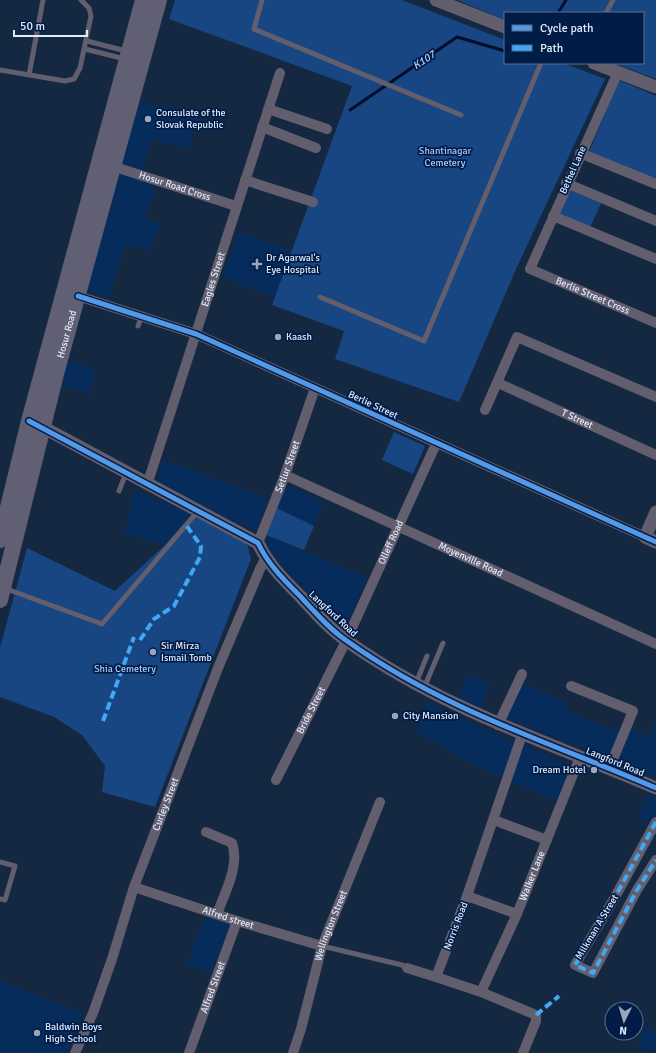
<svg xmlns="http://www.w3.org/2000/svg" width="656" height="1053" font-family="Signika,sans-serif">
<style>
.built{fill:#052c5b}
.green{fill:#174683}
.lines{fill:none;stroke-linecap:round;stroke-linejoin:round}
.stream{stroke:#020e28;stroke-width:3}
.service{stroke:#635e6d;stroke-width:5}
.minor{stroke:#635e6d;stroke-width:10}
.tertiary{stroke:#635e6d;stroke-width:13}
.primary{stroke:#605f74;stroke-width:16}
.quiet{stroke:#3fa9f5;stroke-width:4;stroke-dasharray:8 4;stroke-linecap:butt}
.cycleway-casing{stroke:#001c47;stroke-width:8}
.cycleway{stroke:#5399e6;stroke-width:5}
.poi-dot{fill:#98a7bb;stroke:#001c47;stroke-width:1.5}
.labels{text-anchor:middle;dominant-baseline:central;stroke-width:3.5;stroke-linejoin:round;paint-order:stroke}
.poi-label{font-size:10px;fill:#deebfc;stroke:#001c47;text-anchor:start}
.park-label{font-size:10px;fill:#aacbf9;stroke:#001c47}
.street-label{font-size:10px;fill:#deebfc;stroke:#001c47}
.water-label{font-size:11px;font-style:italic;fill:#aecffd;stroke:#001c47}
</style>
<rect width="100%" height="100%" fill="#152841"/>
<!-- built -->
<g class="built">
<polygon points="137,102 201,112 188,149 152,139 139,179 157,185 145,219 160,224 150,251 125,244 109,297 83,289"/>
<polygon points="239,232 292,251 275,297 222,278"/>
<polygon points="69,361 96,369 89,394 61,385"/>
<polygon points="163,460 268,498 256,531 156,486"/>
<polygon points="286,485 324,502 314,526 277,508"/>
<polygon points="135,490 192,514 165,545 124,534"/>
<polygon points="266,535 368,578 345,628 268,552"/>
<polygon points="468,675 490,685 480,708 458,697"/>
<polygon points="515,680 568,703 565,711 618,731 620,725 650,736 656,722 656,777 499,715"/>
<polygon points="426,702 494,733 572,766 559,802 472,764 415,731"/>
<polygon points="647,793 656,800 656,828 638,817"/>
<polygon points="206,915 230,924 212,973 187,965"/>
<polygon points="0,981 83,1013 66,1053 0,1053"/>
<polygon points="645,1027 656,1031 656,1052 638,1048"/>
</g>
<!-- green -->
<g class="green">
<polygon points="175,0 402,0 505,40 505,63 563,63 605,79 516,269 459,402 335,359 344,331 272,305 352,86 169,19"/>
<polygon points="457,0 656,0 656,79 614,63 643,63 643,13 505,13 505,20"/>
<polygon points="619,80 656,96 656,180 589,152"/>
<polygon points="568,187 602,201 590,228 556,214"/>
<polygon points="394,432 425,446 413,474 382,460"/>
<polygon points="277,508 314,526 304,550 266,535"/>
<polygon points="192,514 247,544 251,559 155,807 102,792 105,766 82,735 54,717 0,697 0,648 27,548 115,591 165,545"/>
</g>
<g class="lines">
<!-- stream -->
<g class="stream">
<polyline points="558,13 566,0"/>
<polyline points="350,110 457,37 505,51"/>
</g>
<!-- service -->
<g class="service">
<polyline points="262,0 254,29 461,115"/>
<polyline points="606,13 613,0"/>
<polyline points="87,41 126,51"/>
<polyline points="85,49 125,59"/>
<polyline points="0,70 65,81 74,79 80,68 91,16 89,8 81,0"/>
<polyline points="29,75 43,0"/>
<polyline points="320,297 424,341 541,63"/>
<polyline points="138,326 142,316"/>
<polyline points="119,491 126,473"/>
<polyline points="4,588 102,624 198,511"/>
<polyline points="416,683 427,656"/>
<polyline points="424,688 443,643"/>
<polyline points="0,862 15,866 5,900 0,899"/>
<polyline points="322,946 402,965 407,968"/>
</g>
<!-- minor -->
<g class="minor">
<path id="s1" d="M 618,72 L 530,269 L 656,323"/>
<polyline points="268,109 327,129"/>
<polyline points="262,127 316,148"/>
<polyline points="580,153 656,184"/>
<path id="s2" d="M 112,166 L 236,206"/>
<polyline points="245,180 313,202"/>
<polyline points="566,183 656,221"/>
<polyline points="553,216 656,259"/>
<polyline points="78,296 196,334 645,537"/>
<path id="s3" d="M 498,383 L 656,455"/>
<polyline points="485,410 517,337 656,397"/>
<path id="s4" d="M 285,475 L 656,644"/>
<path id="s5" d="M 147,485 L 280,73"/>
<path id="s6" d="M 258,543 L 285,475 L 315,388"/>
<polyline points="571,686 633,711 609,769"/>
<polyline points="498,725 522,674"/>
<polyline points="522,735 467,896 436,977 481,992 536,1015 536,1021 523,1053"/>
<path id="s7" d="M 276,780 L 346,641 L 436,444"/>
<polyline points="494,820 547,840"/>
<polyline points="656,822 615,897 575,965 593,973 637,890 656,860"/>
<path d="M 206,832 L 232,843 C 240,866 225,892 217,914"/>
<path id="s8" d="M 134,887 L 237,921 L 322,946"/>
<polyline points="467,896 517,914"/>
<polyline points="407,968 436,977"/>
<path id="s9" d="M 481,992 L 517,914 L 580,757"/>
<path id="s10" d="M 75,1053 L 93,1013 L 112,959 L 134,887 L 218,668 L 260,569 L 265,559"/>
<path id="s11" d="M 189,1053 L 237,921"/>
<path id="s12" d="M 293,1053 L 301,1029 L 322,946 L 380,802"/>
</g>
<!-- tertiary -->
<g class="tertiary">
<polyline points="436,0 505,27"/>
<polyline points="594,63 656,87"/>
<path d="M 35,423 L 258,543 C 268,564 283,579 299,595 C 314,611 329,629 347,641 C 444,710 549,742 656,788"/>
<polyline points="656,512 645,537 656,542"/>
</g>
<!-- primary -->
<g class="primary">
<polyline points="0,540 29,421 143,0"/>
<path id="s13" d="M 0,600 L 56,374 L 159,0"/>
</g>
<!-- quiet -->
<g class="quiet">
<polyline points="140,640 154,619 174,606 200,557 201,546 186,525"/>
<polyline points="103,721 134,637"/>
<polyline points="656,822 615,897 575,965 593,973 637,890 656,860"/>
<polyline points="536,1015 559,996"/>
</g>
<defs>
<g id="cycleway">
<polyline points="78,296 196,334 656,542"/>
<path d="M 29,421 L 258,543 C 268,564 283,579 299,595 C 314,611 329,629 347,641 C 444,710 549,742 656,788"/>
</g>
</defs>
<!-- cycleway casing -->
<use href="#cycleway" class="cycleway-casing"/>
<!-- cycleway -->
<use href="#cycleway" class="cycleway"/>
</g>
<!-- markers -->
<g class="poi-dot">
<circle cx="148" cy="119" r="4"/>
<path d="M255 258h4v4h4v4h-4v4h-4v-4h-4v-4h4z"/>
<circle cx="278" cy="337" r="4"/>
<circle cx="153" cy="652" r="4"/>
<circle cx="395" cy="716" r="4"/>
<circle cx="594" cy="770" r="4"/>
<circle cx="37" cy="1033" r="4"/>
</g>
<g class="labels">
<!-- poi labels -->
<g class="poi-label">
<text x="156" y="113">Consulate of the<tspan x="156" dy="12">Slovak Republic</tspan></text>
<text x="266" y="258">Dr Agarwal's<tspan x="266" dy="12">Eye Hospital</tspan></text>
<text x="286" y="337">Kaash</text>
<text x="161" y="646">Sir Mirza<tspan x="161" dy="12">Ismail Tomb</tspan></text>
<text x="403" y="716">City Mansion</text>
<text x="586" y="770" text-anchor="end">Dream Hotel</text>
<text x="45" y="1027">Baldwin Boys<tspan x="45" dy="12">High School</tspan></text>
</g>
<!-- park labels -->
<g class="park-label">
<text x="445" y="151">Shantinagar<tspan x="445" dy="12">Cemetery</tspan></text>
<text x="125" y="669">Shia Cemetery</text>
</g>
<!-- street labels -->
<g class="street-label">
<text transform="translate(573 170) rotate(-66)">Bethel Lane</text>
<text stroke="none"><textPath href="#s2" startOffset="66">Hosur Road Cross</textPath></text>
<text stroke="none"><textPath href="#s5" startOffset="216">Eagles Street</textPath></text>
<text stroke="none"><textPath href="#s1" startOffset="284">Berlie Street Cross</textPath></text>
<text stroke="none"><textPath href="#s13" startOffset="274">Hosur Road</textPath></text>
<text transform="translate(373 405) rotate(25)">Berlie Street</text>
<text stroke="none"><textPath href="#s3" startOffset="87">T Street</textPath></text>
<text stroke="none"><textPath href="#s6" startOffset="82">Setlur Street</textPath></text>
<text stroke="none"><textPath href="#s7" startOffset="264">Olleff Road</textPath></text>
<text stroke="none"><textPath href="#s4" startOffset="204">Moyenville Road</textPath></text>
<text transform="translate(333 614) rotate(43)">Langford Road</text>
<text stroke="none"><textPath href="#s7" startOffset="78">Bride Street</textPath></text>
<text transform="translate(615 762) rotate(22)">Langford Road</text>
<text stroke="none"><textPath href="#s10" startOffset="265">Curley Street</textPath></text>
<text stroke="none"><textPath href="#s9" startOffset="127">Walker Lane</textPath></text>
<text stroke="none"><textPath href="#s8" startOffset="99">Alfred street</textPath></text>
<text stroke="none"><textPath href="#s12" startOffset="133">Wellington Street</textPath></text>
<text transform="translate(456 926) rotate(-69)">Norris Road</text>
<text transform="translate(597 927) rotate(-59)">Milkman A Street</text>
<text stroke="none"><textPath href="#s11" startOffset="70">Alfred Street</textPath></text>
</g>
<!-- water labels -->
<g class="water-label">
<text transform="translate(424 60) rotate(-34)">K107</text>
</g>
</g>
<!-- legend -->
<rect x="504" y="12" width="140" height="52" fill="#001c47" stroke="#596f8f"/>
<rect x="512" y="25" width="20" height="6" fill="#5399e6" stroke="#596f8f"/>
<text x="540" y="32" font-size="12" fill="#deebfc">Cycle path</text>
<rect x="512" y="45" width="20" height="6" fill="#3fa9f5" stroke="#596f8f"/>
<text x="540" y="52" font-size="12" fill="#deebfc">Path</text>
<!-- north arrow -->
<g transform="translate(624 1021) rotate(185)"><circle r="19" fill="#001c47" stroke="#596f8f"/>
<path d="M0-3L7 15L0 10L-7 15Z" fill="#98a7bb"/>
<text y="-6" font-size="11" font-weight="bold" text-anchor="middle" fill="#deebfc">N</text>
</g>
<!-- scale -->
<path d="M14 30v6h73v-6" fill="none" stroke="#deebfc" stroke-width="2"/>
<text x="20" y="30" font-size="12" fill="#deebfc" stroke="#001c47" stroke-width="3" paint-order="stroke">50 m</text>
</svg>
